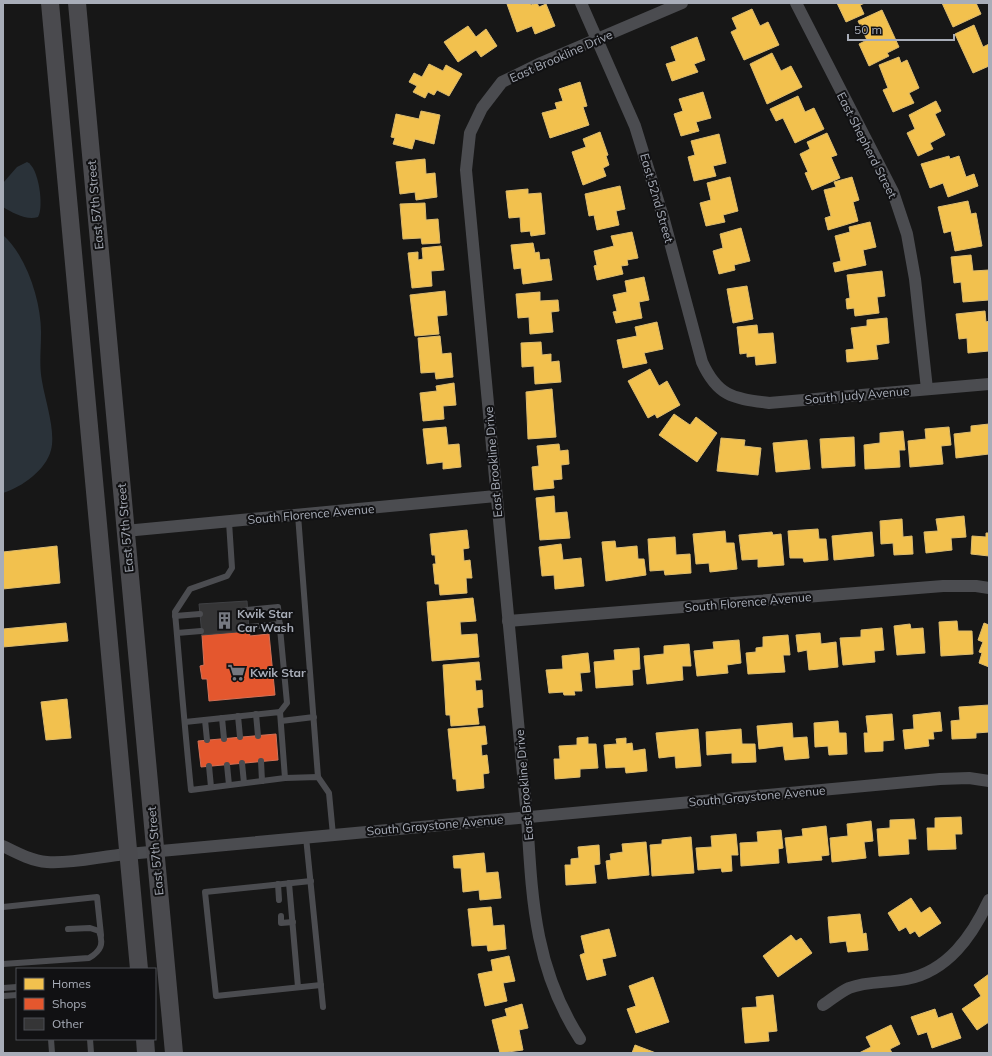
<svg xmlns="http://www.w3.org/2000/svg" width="992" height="1056" font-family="Mulish,sans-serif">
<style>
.water{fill:#2a3239}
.homes{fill:#f2c14e;stroke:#dcbb6e}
.shops{fill:#e4572e;stroke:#d27157}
.building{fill:#353536;stroke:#3f4043}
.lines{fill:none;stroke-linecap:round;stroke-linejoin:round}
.lane{stroke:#4b4c50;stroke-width:6}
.street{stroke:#4b4c50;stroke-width:12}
.secondary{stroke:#4a4a4e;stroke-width:18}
.labels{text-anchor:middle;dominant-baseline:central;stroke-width:4;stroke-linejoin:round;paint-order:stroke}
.street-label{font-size:12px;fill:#a8adb8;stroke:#111113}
.poi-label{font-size:12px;font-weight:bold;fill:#a8adb8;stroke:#111113;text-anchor:start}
</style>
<rect width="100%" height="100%" fill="#171717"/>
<!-- water -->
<g class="water">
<path d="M 27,162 C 39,167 44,207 38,217 C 27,221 13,213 3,207 L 3,183 L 17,167 Z"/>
<path d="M 3,235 C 27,256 42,304 41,335 C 41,351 39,365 42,381 C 45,400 56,431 51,450 C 46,470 22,487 3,493 Z"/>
</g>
<!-- homes -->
<g class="homes">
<polygon points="510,3 530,3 531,5 537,3 539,7 546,4 555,26 535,34 532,26 517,32 507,4"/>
<polygon points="837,3 865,3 860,5 864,14 846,22"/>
<polygon points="942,3 976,3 981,14 953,27"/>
<polygon points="752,9 760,26 768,22 779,45 744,60 731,32 737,29 732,18"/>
<polygon points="882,10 899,47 887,53 889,56 869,66 859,44 867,40 858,21"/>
<polygon points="974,25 983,47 989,44 989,66 973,73 955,34"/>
<polygon points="468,26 476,37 486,29 497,46 481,57 476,50 458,62 444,42"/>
<polygon points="697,37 705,60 694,64 698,72 672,81 666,64 676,61 671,47"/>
<polygon points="772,53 781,71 791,66 802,87 767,104 750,64"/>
<polygon points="899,57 901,63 907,60 919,88 909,93 914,103 893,112 883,90 888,88 879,65"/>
<polygon points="429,64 443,71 446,65 462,74 449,96 437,90 434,95 428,92 425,98 413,92 417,86 409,82 414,73 422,77"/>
<polygon points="580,82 587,106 583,107 589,125 550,138 542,113 557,109 555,103 563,101 559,89"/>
<polygon points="703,92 711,118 696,122 699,131 681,136 674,114 683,111 679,99"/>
<polygon points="798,96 805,112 814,108 824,129 795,143 783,118 776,121 770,109"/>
<polygon points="936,101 941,111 935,114 945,135 930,143 933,149 918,156 907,133 915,129 909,115"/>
<polygon points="421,111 440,115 434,144 415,139 412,149 393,144 395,138 391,137 396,114 419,119"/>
<polygon points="600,132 608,155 606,156 609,165 603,168 606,176 583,185 572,152 586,147 583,139"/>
<polygon points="827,133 837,155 831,157 840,178 812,190 805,173 808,172 800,154 810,149 807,142"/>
<polygon points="719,134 726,163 713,166 716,176 694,181 688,157 695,155 691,141"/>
<polygon points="949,156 950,159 959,156 966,177 974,174 978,186 948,197 943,183 930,188 921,164"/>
<polygon points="425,159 426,174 435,173 437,197 416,200 415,192 400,194 396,162"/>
<polygon points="730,177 738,211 723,215 725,222 706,226 700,203 711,200 707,183"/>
<polygon points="852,177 859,200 853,202 858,221 828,230 825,218 831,216 824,190 836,187 834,182"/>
<polygon points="620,186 625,209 616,211 619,225 597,230 594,215 589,216 585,194"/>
<polygon points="528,189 528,194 541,193 545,234 531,236 530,231 521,232 520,217 509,218 506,191"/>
<polygon points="968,201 971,214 976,213 982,246 955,251 951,231 944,233 938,207"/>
<polygon points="425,203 426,220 438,219 440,243 422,244 421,238 403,239 400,204"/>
<polygon points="870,222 876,247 863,250 866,265 835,272 833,263 841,261 835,236 850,232 849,227"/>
<polygon points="741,228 750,261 734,265 735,270 719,274 713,251 723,248 720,234"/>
<polygon points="632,232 638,258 627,260 628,265 621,266 623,274 597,280 594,266 597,265 594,251 614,246 611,236"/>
<polygon points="533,243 535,253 539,252 540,260 549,259 552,280 523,284 521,268 514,269 511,245"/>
<polygon points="441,246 444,270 431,271 432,286 412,288 408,253 418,252 418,260 423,259 422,248"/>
<polygon points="971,255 973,271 989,270 989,300 963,302 961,282 954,283 951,257"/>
<polygon points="882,271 885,296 877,297 879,313 855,316 854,308 847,309 846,299 850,298 847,275"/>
<polygon points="644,277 649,300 639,302 642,318 616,323 613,312 617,311 613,295 627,292 625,281"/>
<polygon points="747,286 753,319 733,323 727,289"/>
<polygon points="445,291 447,315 437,316 439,334 415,336 410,295"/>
<polygon points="540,292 540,301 558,300 559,311 551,312 553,332 530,334 529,317 518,318 516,294"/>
<polygon points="985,311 986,322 989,321 989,351 968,353 967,338 959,339 956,314"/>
<polygon points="887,318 889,343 876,345 878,359 847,362 846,350 854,349 851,328 867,326 867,320"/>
<polygon points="657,322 663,349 644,353 647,363 623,368 617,340 637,336 635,327"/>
<polygon points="757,325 758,334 773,333 776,363 756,365 755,356 747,357 747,353 740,354 737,327"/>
<polygon points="440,336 442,354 451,353 453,377 436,379 435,372 421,373 418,338"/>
<polygon points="541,342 542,355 551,354 551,362 559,361 561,382 535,384 534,366 522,367 521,343"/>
<polygon points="650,369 659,386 667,381 680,405 657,418 655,414 648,418 628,381"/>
<polygon points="454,383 456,405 443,406 444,419 423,421 420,393 437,391 436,386"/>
<polygon points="552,389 556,437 528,439 526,392"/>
<polygon points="674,414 690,425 696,417 717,433 697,462 659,435"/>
<polygon points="989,424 989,454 956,458 954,434 971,432 971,426"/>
<polygon points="446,427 448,445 459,444 461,467 443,469 443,462 427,464 423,429"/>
<polygon points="949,427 951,445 941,446 943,464 910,467 908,441 926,439 925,429"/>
<polygon points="903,431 905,450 899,450 900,467 865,469 864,445 880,443 880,433"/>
<polygon points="854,437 855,466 822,468 820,439"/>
<polygon points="721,438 745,440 744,446 761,448 758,475 717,471"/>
<polygon points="807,440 810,469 776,472 773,443"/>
<polygon points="559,444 560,451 568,450 569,464 561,465 562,479 553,480 554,488 534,490 532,467 539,466 537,446"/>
<polygon points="554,496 555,513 567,512 570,538 540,540 536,498"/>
<polygon points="964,516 966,537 951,538 952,550 926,553 924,532 938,531 936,519"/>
<polygon points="902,519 903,537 912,536 913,554 894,555 893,543 881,544 880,521"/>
<polygon points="818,529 819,539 826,539 828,560 804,562 803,558 790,558 788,531"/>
<polygon points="467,530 469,548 463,549 464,561 470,560 472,578 466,578 467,593 440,595 439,584 435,584 433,564 436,564 435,555 432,555 430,534"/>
<polygon points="725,531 726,543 734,543 737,569 710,572 709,563 696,564 693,534"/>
<polygon points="772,532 773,535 781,534 784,565 758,567 758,559 742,560 739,535"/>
<polygon points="872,532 874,556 834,560 832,536"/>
<polygon points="986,533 989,533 989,556 971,554 972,536 986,537"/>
<polygon points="675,537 676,555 690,554 691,573 665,575 664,570 650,571 648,539"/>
<polygon points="615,541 616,548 637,546 638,559 644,559 646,575 606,581 602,542"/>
<polygon points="561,544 563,560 581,558 584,586 555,589 554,575 542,576 539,547"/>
<polygon points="57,546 60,583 3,589 3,552"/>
<polygon points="473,598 476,621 460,622 461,635 477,634 479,657 432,661 427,602"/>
<polygon points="957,621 958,631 972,631 973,654 941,656 939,622"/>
<polygon points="66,623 68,641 3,647 3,629"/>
<polygon points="984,623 989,625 989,667 979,663 982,653 979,652 983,642 978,640"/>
<polygon points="910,624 911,629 923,628 925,653 897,655 894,626"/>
<polygon points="882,628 884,650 874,651 875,662 843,665 840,638 861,637 861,630"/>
<polygon points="820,633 821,644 836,642 838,667 809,670 807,650 798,652 796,635"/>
<polygon points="788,635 790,655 783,655 785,672 748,674 746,653 756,652 756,648 763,647 763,637"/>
<polygon points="739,640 741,663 727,665 728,673 697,676 694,651 714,649 713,642"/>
<polygon points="689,644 691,666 682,666 683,680 647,684 644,656 664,654 664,646"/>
<polygon points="639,648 640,669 632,670 633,685 596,688 594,662 615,660 614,650"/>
<polygon points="588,653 590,672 580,673 582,691 574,691 575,695 564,695 563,692 549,693 546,670 563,669 562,656"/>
<polygon points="479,662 481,680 475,680 476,691 482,690 483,707 477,708 479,724 451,726 450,715 446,715 443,665"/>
<polygon points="67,699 71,738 46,740 41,702"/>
<polygon points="989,705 989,732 976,733 976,738 952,739 951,721 960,720 959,707"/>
<polygon points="940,712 942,731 933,732 934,739 928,739 929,746 905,749 903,730 914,729 913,715"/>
<polygon points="892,714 894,740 883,741 883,751 865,752 864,733 868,733 866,716"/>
<polygon points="838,721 839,733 846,733 847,754 829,755 828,746 815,747 814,723"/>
<polygon points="792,723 793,738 807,737 809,758 785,760 783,746 759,749 757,726"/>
<polygon points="485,726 487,744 481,745 482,756 487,755 489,773 483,774 484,788 457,791 456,779 453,779 448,729"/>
<polygon points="698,729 701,766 676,768 675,756 659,758 656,733"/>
<polygon points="741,729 742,744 755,744 756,762 732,763 732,753 707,755 706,732"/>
<polygon points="588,737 588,744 596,744 598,768 580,769 580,777 555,779 554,759 560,759 559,746 577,745 577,738"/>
<polygon points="626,738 626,744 632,743 633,751 645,749 647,771 626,773 625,767 606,768 604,745 617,744 616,739"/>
<polygon points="961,817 962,834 955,834 956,849 928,850 927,828 935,828 935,818"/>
<polygon points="914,819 916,839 908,839 909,854 879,856 877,829 890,828 890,820"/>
<polygon points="871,821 873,841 864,842 866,858 832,862 830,838 848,836 847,824"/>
<polygon points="826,826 829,855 821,856 822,860 788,863 785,838 803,836 802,829"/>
<polygon points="781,830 783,848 778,849 779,863 741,866 740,843 758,842 757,832"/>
<polygon points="736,834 738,855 731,855 732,871 722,872 721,868 698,870 696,848 712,847 711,836"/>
<polygon points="691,837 694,873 652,876 650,845 662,844 662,840"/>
<polygon points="646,842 649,875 608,879 606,861 611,860 610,854 623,852 622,844"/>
<polygon points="599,845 600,864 594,865 596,883 566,885 565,865 571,865 571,859 579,858 578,847"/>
<polygon points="484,853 486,873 498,872 501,898 480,900 479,890 463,892 461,868 454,868 453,856"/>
<polygon points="911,898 921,913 930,907 941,923 919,937 915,931 910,934 906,927 899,931 888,913"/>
<polygon points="491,907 493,926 504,925 506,949 488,951 487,945 472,946 468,909"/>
<polygon points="860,914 863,934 866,933 868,950 848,952 846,941 830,943 828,917"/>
<polygon points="609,929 616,956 602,959 606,975 587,980 580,955 585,953 581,936"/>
<polygon points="791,935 796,941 801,938 812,953 778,977 763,956"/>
<polygon points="509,956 515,981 503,983 507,1001 485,1006 478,974 493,971 491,960"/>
<polygon points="989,974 989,1022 977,1030 962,1009 981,996 974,985"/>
<polygon points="653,977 669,1022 636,1033 627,1009 636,1006 629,986"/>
<polygon points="773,995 777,1031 768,1032 769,1041 745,1043 742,1008 757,1007 756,997"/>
<polygon points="522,1004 528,1028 519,1030 523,1050 500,1053 492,1020 507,1016 505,1009"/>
<polygon points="935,1009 938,1018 952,1013 961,1038 932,1048 927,1032 918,1035 911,1017"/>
<polygon points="891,1025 900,1044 890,1049 892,1053 859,1053 871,1047 866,1037"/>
<polygon points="635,1045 656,1053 632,1053"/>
</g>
<!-- shops -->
<g class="shops">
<polygon points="249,631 250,636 269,634 275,695 209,701 207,679 202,679 200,666 204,665 202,635"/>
<polygon points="276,734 278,760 201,767 198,741"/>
</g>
<!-- building -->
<polygon class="building" points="247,601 249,631 202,635 199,604"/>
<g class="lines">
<!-- lane -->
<g class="lane">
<polyline points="298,515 318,777"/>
<polyline points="247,610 278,607 287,703 280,712"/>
<polyline points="175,616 200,614"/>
<polyline points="249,627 280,624"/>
<polyline points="177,633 201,631"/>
<polyline points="256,714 258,736"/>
<polyline points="238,716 240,737"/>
<polyline points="222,718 224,739"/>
<polyline points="205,720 207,740"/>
<polyline points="281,721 314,717"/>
<path d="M 185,722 L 280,712 L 285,778 L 191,790 C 185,731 180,671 175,612 L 190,589 L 227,576 L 232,568 L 229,522"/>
<polyline points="261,761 262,781"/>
<polyline points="242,763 244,783"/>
<polyline points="227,765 229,785"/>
<polyline points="209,766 211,787"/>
<polyline points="285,778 318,777 329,793 333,835"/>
<polyline points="306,837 323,1007"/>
<polyline points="311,881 205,892 216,996 321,985"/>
<polyline points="289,883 298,987"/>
<polyline points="278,884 279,900"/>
<polyline points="3,907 97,897 101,935"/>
<polyline points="281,916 281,923 293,922"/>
<path d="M 3,964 L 89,958 C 101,951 104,944 99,931 L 90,928 L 68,929"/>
<polyline points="3,988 17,987"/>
<polyline points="3,996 17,995"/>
<polyline points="51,1039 52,1053"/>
<polyline points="90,1039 91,1053"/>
</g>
<!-- street -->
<g class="street">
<path d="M 581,3 L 635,126 L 664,220 L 702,362 C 718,397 733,398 769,403 L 989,384"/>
<polyline points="796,3 893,192 907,234 915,279 927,389"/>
<polyline points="125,531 496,496"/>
<polyline points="508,621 943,586 976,586 989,588"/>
<path d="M 3,846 C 17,853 32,861 47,862 C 74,864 101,856 128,854 L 940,779 L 969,778 L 989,781"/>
<path d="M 823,1005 C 831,1000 840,992 849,988 C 867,981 888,983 907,979 C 948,971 972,936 989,900"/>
<path d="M 580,1039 C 534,968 532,898 527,817 L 466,170 L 470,133 L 482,108 L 502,82 L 541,63 L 682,3"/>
</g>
<!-- secondary -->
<g class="secondary">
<polyline points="50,3 139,969"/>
<polyline points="77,3 174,1053"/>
<polyline points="145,1039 146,1053"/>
</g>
</g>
<!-- icons -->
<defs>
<symbol id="building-bare" viewBox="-9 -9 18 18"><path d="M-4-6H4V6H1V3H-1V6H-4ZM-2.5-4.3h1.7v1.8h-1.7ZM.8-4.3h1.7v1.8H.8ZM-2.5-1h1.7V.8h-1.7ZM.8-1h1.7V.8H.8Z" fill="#757880" stroke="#111113" stroke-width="2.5" paint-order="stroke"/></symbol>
<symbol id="supermarket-bare" viewBox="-9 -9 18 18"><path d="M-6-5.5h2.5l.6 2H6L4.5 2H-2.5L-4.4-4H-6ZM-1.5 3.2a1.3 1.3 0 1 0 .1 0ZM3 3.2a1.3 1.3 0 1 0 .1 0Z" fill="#757880" stroke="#111113" stroke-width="2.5" paint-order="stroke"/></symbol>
</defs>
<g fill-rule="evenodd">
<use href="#building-bare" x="212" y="608" width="25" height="25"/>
<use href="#supermarket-bare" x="224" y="660" width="25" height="25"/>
</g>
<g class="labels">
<!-- street labels -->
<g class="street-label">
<text transform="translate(561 56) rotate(-24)">East Brookline Drive</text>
<text transform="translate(867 145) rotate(63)">East Shepherd Street</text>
<text transform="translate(657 198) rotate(74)">East 52nd Street</text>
<text transform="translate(95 205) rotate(-95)">East 57th Street</text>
<text transform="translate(857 395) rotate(-5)">South Judy Avenue</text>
<text transform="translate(493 462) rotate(-95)">East Brookline Drive</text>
<text transform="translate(311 514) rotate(-5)">South Florence Avenue</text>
<text transform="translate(125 528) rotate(-95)">East 57th Street</text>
<text transform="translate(748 602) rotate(-5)">South Florence Avenue</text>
<text transform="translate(524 785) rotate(-95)">East Brookline Drive</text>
<text transform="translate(757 796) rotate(-5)">South Graystone Avenue</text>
<text transform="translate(435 825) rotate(-5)">South Graystone Avenue</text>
<text transform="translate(155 851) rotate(-95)">East 57th Street</text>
</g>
<!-- poi labels -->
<g class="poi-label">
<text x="237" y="613">Kwik Star<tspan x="237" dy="14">Car Wash</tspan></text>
<text x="250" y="672">Kwik Star</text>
</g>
</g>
<!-- border -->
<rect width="992" height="1056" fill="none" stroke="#a8adb8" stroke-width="8"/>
<!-- legend -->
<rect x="16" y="968" width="140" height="72" fill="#111113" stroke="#4d4f55"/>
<rect x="24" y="978" width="20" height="12" fill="#f2c14e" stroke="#4d4f55"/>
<text x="52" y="988" font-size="12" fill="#a8adb8">Homes</text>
<rect x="24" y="998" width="20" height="12" fill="#e4572e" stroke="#4d4f55"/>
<text x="52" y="1008" font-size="12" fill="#a8adb8">Shops</text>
<rect x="24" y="1018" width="20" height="12" fill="#353536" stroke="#4d4f55"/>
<text x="52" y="1028" font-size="12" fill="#a8adb8">Other</text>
<!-- scale -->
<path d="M848 34v6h106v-6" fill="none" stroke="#a8adb8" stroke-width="2"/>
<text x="854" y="34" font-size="12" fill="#a8adb8" stroke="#111113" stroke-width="3" paint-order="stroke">50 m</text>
</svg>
